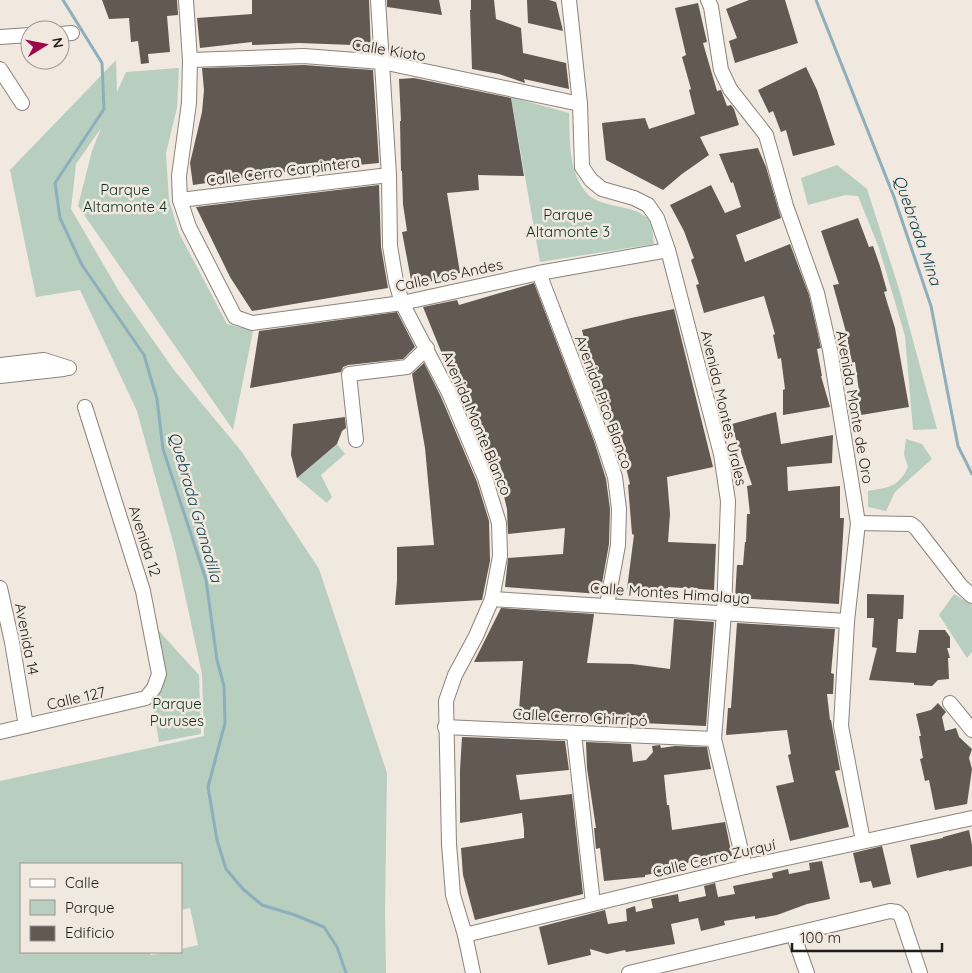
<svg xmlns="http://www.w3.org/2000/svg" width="972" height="973" font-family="Quicksand,sans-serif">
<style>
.green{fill:#b8cfc0;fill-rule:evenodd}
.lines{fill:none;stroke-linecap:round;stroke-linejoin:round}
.stream{stroke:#8cafbb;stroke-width:3}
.building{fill:#615952}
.minor-casing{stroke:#8b837b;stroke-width:16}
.minor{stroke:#fff;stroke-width:14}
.labels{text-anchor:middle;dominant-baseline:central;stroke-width:5;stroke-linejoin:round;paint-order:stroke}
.street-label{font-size:15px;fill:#1f1c19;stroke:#f1e8df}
.park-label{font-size:15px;fill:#0c331f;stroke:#f1e8df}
.water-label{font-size:16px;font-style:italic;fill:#083d4c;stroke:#f1e8df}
</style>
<rect width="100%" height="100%" fill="#f1e8df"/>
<!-- green -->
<g class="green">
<path d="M 116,60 L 117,92 L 126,72 L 179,68 L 177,108 L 166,153 L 169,200 L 179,233 L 227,324 L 253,331 L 233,430 L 78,206 L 92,151 L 101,128 L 76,164 L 71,209 L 120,293 L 174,370 L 242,452 L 319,569 L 387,773 L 385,912 L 386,973 L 0,973 L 0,781 L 204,736 L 202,674 L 175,549 L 137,411 L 80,290 L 36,297 L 10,170 ZM 21,864 L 181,864 L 181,910 L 190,908 L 198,945 L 181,949 L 181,952 L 167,952 L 151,955 L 149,952 L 21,952 Z"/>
<path d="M 511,97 L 569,113 C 570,139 568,169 585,191 C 599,211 638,202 650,222 C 653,227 653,238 654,244 L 540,262 Z"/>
<polygon points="837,165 867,189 899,289 937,429 913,430 905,336 879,248 858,196 845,195 808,205 801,178"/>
<path d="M 906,439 L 922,444 L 932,459 L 895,492 L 886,511 L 868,507 L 868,491 C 889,487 898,488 908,467 L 904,454 Z"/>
<polygon points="337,444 345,454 321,475 332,497 327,503 297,478"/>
<polygon points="954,594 972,605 972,652 967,658 939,615"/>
<polygon points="158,630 199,675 201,734 159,742 152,699 161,691 164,679 155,631"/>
</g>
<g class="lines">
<!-- stream -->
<g class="stream">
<polyline points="63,0 102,63 104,109 55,183 60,218 82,265 144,355 157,399 163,449 206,580 217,660 224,686 225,723 208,787 217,840 226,869 243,889 262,905 295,915 324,927 337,947 346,973"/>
<polyline points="816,0 894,197 931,306 958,446 972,474"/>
</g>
</g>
<!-- building -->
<g class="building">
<polygon points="102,0 177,0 178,15 167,16 170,52 148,54 149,63 141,64 138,41 131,42 129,18 109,19"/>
<polygon points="252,0 369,0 371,52 353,51 353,45 299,43 252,45 252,42 200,48 197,18 252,14"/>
<polygon points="387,0 439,0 442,15 387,7"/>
<polygon points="471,0 494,0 496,19 521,28 523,53 566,63 569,89 524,79 525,83 499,74 472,69 470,10 471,10"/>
<polygon points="527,0 549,0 556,2 563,31 528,23"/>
<polygon points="749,0 785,0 798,43 735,63 729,41 737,38 726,9"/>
<polygon points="698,3 707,42 703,43 717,91 721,90 727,106 731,105 734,109 739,125 700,137 709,155 682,174 663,190 606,160 602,123 645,118 649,129 695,114 689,90 691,89 682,57 686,55 675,8"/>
<polygon points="304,65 373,70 379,163 284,172 193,185 190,163 202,112 204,90 202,68"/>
<polygon points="806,67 817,90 835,145 793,156 786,130 781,132 773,111 769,113 758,90"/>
<polygon points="414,78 511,98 524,176 478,175 479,190 447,193 460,273 438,277 438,280 412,285 402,232 407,231 403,204 402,171 401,171 400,121 401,121 399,79"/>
<polygon points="758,148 766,167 781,218 736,235 745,262 790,244 809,295 821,348 817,349 822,376 821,376 830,407 783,415 783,390 785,389 781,358 778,359 773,335 775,334 764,296 704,313 696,285 699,284 691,260 694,258 684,231 670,205 711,185 725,213 741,207 733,182 731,183 719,154"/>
<polygon points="379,185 381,247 388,288 252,311 230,277 196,207"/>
<polygon points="858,218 869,247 873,246 880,266 887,291 884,292 895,328 909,407 861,415 857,391 859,391 855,362 852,363 846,332 833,285 839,284 821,231"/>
<polygon points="534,283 594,441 606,479 610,509 609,544 600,594 505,587 508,558 563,554 565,528 508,534 507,509 501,484 453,381 423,307 457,300 459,305"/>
<polygon points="674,309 713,467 667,477 670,514 668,542 716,544 714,590 668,587 667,593 627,589 634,535 632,534 628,485 630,484 623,455 620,456 613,429 611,429 605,404 600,406 582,330 631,318"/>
<polygon points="397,312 415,347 403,359 348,365 343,367 341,372 250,388 259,331"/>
<polygon points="424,363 441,397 477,482 489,521 490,561 482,600 395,605 397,581 397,547 434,545 425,448 412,374"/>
<polygon points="776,412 781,444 833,435 832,463 787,467 788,491 840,486 840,518 844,518 839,604 735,598 737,565 743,565 745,542 746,542 747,514 750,514 747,486 752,485 739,446 738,447 732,424"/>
<polygon points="345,417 346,428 342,431 337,444 297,478 291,455 293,424"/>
<polygon points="867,594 904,595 903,619 898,619 896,652 916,653 919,630 945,630 950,637 950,648 947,648 950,658 948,658 949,679 938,680 932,686 914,685 914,683 869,680 877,648 872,647 874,618 867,618"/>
<polygon points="501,608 594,614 587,663 632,664 670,669 674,619 714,622 706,726 599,721 518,721 523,661 474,662"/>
<polygon points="737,623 835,629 831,673 834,674 833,694 827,694 830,720 831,720 840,770 835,771 849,827 790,841 776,786 794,782 788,755 791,754 787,730 726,735 728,708 731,708"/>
<polygon points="938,703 946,712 942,717 945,731 956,728 959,737 972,749 969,758 972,769 967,804 935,810 929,780 925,781 920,759 923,758 919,736 921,736 916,714 931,710"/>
<polygon points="462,737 565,741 569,770 516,775 520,800 572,794 583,894 475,920 463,875 461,848 524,838 524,830 522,813 460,823 460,770"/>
<polygon points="586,742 631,744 633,762 646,760 653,752 652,746 660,745 661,748 675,746 707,747 711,769 664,775 667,805 669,805 672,830 725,822 732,856 676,865 677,870 645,875 645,877 604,881 600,848 596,849 594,828 596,828 587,768"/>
<polygon points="969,830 972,845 972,866 949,871 949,870 917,878 910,845 943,838 943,837"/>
<polygon points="882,846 891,884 873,888 871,881 860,883 853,853"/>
<polygon points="822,861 830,899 807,904 777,915 755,919 755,916 724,921 725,925 701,931 698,918 671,924 675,944 626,952 625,950 607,954 590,949 591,955 548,965 539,927 605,910 608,924 627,921 626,909 635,906 636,912 653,908 651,899 678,894 679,902 706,896 704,886 715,883 718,897 735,894 733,886 773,878 772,873 788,869 789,874 810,870 809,863"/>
</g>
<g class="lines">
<defs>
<g id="minor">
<polyline points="186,0 190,60 189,103 179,176 180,200 189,227 235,317 252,323 402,303 539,273 668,250"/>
<polyline points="378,0 389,175 390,246 396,282 402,303 449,393 485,478 499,523 500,556 492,599 476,636 455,675 446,701 449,844 453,895 465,935 473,973"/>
<polyline points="569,0 580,104 582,167 591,180 602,189 634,198 648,205 657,218 668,250 721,454 728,501 724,613 714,739 745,867"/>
<polyline points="708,0 711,7 721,70 730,89 766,135 786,206 817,293 830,350 858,523 847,621 841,726 863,841"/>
<polyline points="60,34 72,33"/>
<polyline points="0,37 30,35"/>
<polyline points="190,60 304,56 382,62 580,104"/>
<polyline points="0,69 22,103"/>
<polyline points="180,200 389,175"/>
<polyline points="539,273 602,438 615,477 619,509 618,545 607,605"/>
<polyline points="0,365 44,360 69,368"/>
<polyline points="0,376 64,369"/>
<polyline points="356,440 349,374 407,367 427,348"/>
<polyline points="858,523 911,524 916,528 961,586 972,596"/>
<polyline points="0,588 12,642 26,726"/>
<polyline points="492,599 847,621"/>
<polyline points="950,703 972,730"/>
<polyline points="445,727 714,739"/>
<polyline points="0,732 146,698 154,688 159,674 143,591 85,407"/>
<polyline points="574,734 593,903"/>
<polyline points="793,934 807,973"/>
<polyline points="465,935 745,867 972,818"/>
<polyline points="629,973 890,911 897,912 901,916 920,973"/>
</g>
</defs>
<!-- minor casing -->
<use href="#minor" class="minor-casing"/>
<!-- minor -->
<use href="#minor" class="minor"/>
</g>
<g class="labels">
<!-- street labels -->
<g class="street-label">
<text transform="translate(389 50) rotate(9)">Calle Kioto</text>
<text transform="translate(283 171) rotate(-7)">Calle Cerro Carpintera</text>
<text transform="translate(449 275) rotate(-12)">Calle Los Andes</text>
<text transform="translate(604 402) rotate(70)">Avenida Pico Blanco</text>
<text transform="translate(855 407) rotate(80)">Avenida Monte de Oro</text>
<text transform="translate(724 408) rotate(77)">Avenida Montes Urales</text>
<text transform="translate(477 423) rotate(67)">Avenida Monte Blanco</text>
<text transform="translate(145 541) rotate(72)">Avenida 12</text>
<text transform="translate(670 593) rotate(4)">Calle Montes Himalaya</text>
<text transform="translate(27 639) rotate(79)">Avenida 14</text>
<text transform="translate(76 698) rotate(-13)">Calle 127</text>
<text transform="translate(580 717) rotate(3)">Calle Cerro Chirripó</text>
<text transform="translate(714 858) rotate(-13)">Calle Cerro Zurquí</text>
</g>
<!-- park labels -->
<g class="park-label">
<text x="125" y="189">Parque<tspan x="125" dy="17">Altamonte 4</tspan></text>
<text x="568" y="214">Parque<tspan x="568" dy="17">Altamonte 3</tspan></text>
<text x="177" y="703">Parque<tspan x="177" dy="17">Puruses</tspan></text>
</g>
<!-- water labels -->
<g class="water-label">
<text transform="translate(918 230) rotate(71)">Quebrada Mina</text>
<text transform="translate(196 507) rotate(74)">Quebrada Granadilla</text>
</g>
</g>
<!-- legend -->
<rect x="20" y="863" width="162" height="90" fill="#f1e8df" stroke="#9d9690"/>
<rect x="30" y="879" width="25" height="8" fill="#ffffff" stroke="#9d9690"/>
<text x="65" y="888" font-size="15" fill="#1f1c19">Calle</text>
<rect x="30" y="900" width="25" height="15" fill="#b8cfc0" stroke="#9d9690"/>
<text x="65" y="913" font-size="15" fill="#1f1c19">Parque</text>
<rect x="30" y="926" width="25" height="15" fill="#615952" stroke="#9d9690"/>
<text x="65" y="938" font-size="15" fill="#1f1c19">Edificio</text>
<!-- north arrow -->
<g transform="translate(45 45) rotate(80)"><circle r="24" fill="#f1e8df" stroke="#9d9690"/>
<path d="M0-4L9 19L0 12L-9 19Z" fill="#9e034b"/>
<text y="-8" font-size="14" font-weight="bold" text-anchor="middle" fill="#1f1c19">N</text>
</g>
<!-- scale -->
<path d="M792 943v8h150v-8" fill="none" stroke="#1f1c19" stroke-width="2.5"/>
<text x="800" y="943" font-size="15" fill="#1f1c19" stroke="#f1e8df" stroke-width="4" paint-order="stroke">100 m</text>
</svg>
